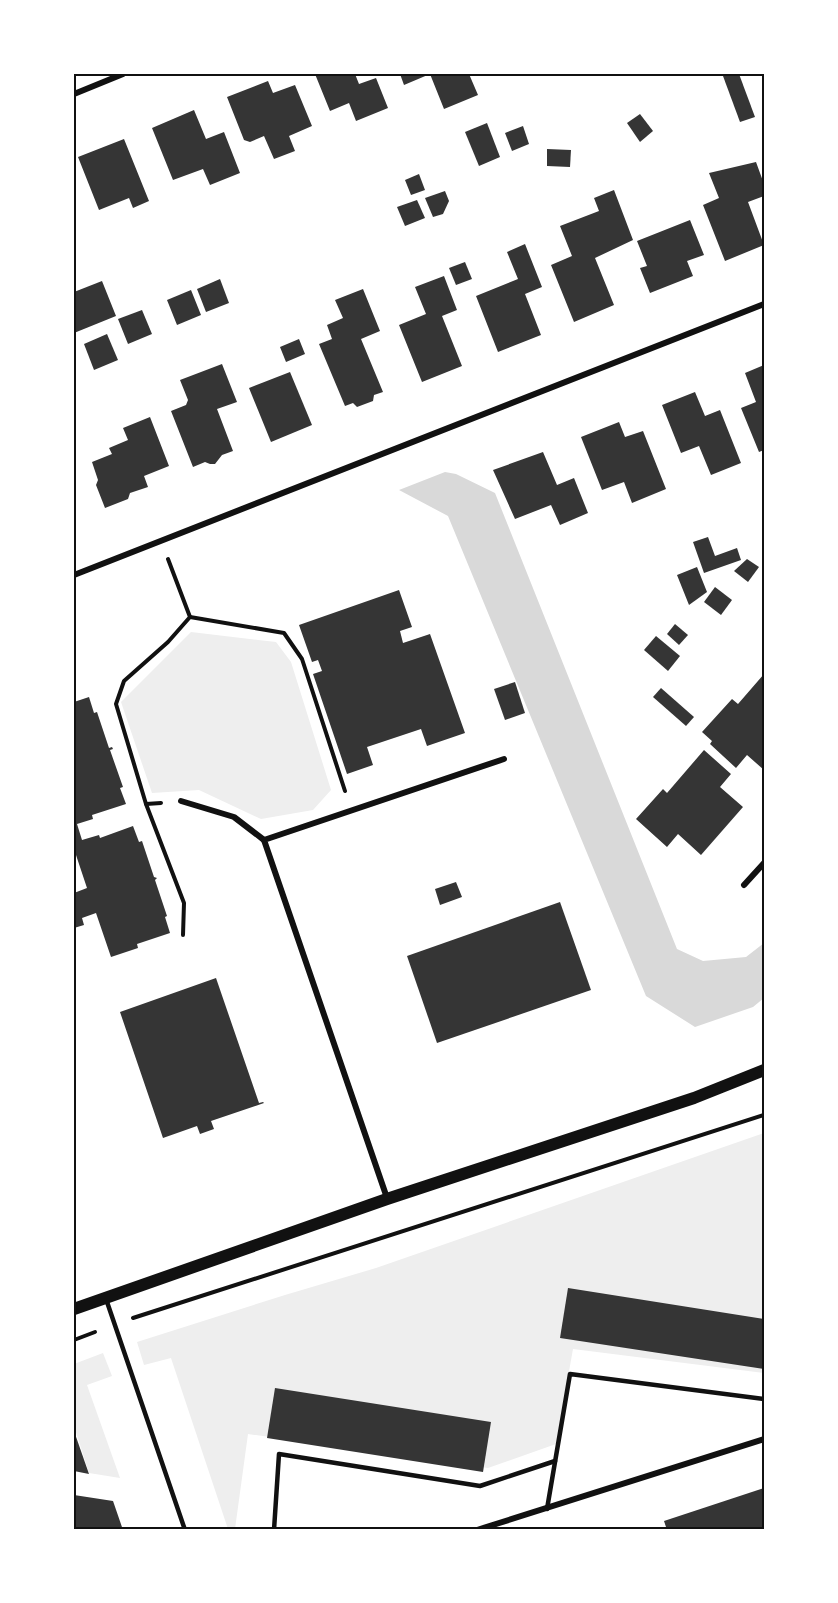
<svg xmlns="http://www.w3.org/2000/svg" width="838" height="1603" font-family="Lato,sans-serif">
<style>
.green{fill:#eee}
.water{fill:#d9d9d9}
.building{fill:#353535}
.lines{fill:none;stroke-linecap:round;stroke-linejoin:round}
.path{stroke:#111;stroke-width:4}
.service{stroke:#111;stroke-width:4.5}
.minor{stroke:#111;stroke-width:6}
.secondary{stroke:#111;stroke-width:12}
.neatline{fill:none;stroke:#111;stroke-width:2}
</style>
<rect width="100%" height="100%" fill="#fff"/>
<!-- green -->
<g class="green">
<polygon points="191,632 276,642 291,662 331,790 313,810 261,819 199,790 152,793 121,702"/>
<polygon points="764,1133 764,1373 573,1349 556,1444 488,1468 248,1434 235,1529 228,1529 171,1358 144,1365 137,1342 285,1295 376,1268"/>
<polygon points="103,1353 112,1376 87,1385 120,1478 89,1473 74,1426 74,1364"/>
</g>
<!-- water -->
<polygon class="water" points="445,472 456,474 495,493 677,949 703,961 746,957 764,943 764,998 753,1007 695,1027 646,996 448,516 399,490"/>
<!-- building -->
<g class="building">
<polygon points="315,74 355,74 359,84 376,78 388,108 356,121 349,103 330,111"/>
<polygon points="400,74 469,74 478,95 444,109 430,74 404,85"/>
<polygon points="731,74 739,74 755,117 740,122 723,76"/>
<polygon points="268,81 273,93 295,85 312,126 289,136 295,151 274,159 264,136 250,142 244,140 227,97"/>
<polygon points="194,110 206,139 224,132 240,173 210,185 203,169 173,180 152,128"/>
<polygon points="640,114 653,131 640,142 627,123"/>
<polygon points="487,123 500,157 479,166 465,132"/>
<polygon points="523,126 529,144 512,151 505,133"/>
<polygon points="124,139 149,201 133,208 129,198 99,210 78,157"/>
<polygon points="547,149 571,150 570,167 547,166"/>
<polygon points="756,162 764,184 764,196 748,202 764,245 725,261 703,205 719,198 709,173"/>
<polygon points="419,174 425,190 411,195 405,180"/>
<polygon points="614,190 633,240 595,258 614,305 574,322 551,265 572,256 560,226 599,211 594,198"/>
<polygon points="445,191 449,201 443,214 433,217 425,198"/>
<polygon points="417,200 425,218 405,226 397,207"/>
<polygon points="690,220 704,255 687,261 693,276 650,293 640,268 647,266 637,241"/>
<polygon points="525,244 542,287 525,294 541,335 498,352 476,296 518,279 507,252"/>
<polygon points="465,262 472,279 456,285 449,268"/>
<polygon points="444,276 457,310 442,316 462,366 422,382 399,325 426,314 415,287"/>
<polygon points="220,279 229,303 206,312 197,289"/>
<polygon points="102,281 116,316 74,333 74,292"/>
<polygon points="363,289 380,331 361,339 383,392 374,395 373,401 357,407 353,403 345,406 319,344 332,339 327,325 343,318 335,300"/>
<polygon points="191,290 201,315 177,325 167,300"/>
<polygon points="142,310 152,334 128,344 118,319"/>
<polygon points="107,334 118,360 94,370 84,344"/>
<polygon points="299,339 305,354 286,362 280,347"/>
<polygon points="222,364 237,402 217,409 233,451 222,455 215,464 210,464 205,462 193,467 171,411 186,405 188,400 180,380"/>
<polygon points="764,365 764,450 759,452 741,408 756,402 745,373"/>
<polygon points="290,372 312,425 271,442 249,388"/>
<polygon points="695,392 705,416 720,410 741,463 711,475 699,446 681,453 662,405"/>
<polygon points="150,417 169,466 144,476 148,487 130,493 128,499 105,508 96,485 98,480 92,462 112,454 109,448 128,440 123,428"/>
<polygon points="619,422 625,437 643,431 666,489 632,503 624,482 602,490 581,437"/>
<polygon points="543,452 557,485 574,478 588,513 560,525 551,505 515,519 493,470"/>
<polygon points="708,537 715,556 737,548 741,560 704,573 693,542"/>
<polygon points="747,559 759,567 748,582 734,571"/>
<polygon points="697,567 707,592 689,605 677,575"/>
<polygon points="715,587 732,600 721,615 704,602"/>
<polygon points="399,590 412,627 400,631 403,643 430,634 465,733 427,746 421,729 367,747 373,765 347,774 313,674 322,671 318,660 312,662 299,625"/>
<polygon points="675,624 688,635 679,645 667,634"/>
<polygon points="656,636 680,656 668,671 644,650"/>
<polygon points="764,674 764,770 747,755 736,768 710,744 712,741 702,732 732,699 738,704"/>
<polygon points="515,682 525,713 505,720 494,689"/>
<polygon points="661,688 694,717 686,726 653,697"/>
<polygon points="89,697 94,713 97,712 109,748 112,747 113,749 110,750 123,787 120,788 126,804 92,815 93,819 77,824 82,840 99,835 100,838 133,826 139,842 142,841 154,877 157,878 155,880 167,916 165,917 170,933 137,944 138,948 111,957 96,913 82,918 84,925 74,928 74,893 87,888 76,855 74,856 74,702"/>
<polygon points="704,750 731,774 720,787 743,807 701,855 678,834 667,847 636,819 663,789 667,793"/>
<polygon points="456,882 462,897 440,905 435,889"/>
<polygon points="560,902 591,990 437,1043 407,956"/>
<polygon points="216,978 259,1103 263,1102 264,1103 211,1121 214,1129 200,1134 197,1126 163,1138 120,1012"/>
<polygon points="568,1288 764,1319 764,1369 560,1338"/>
<polygon points="275,1388 491,1422 483,1472 267,1438"/>
<polygon points="74,1431 89,1474 74,1471"/>
<polygon points="764,1488 764,1528 667,1530 664,1521"/>
<polygon points="74,1495 113,1501 123,1530 74,1530"/>
</g>
<g class="lines">
<!-- path -->
<g class="path">
<polyline points="190,617 284,633 302,659 345,791"/>
<polyline points="161,803 146,804 116,704 124,681 168,642 190,617 168,559"/>
<polyline points="146,804 184,903 183,935"/>
<polyline points="133,1318 764,1115"/>
<polyline points="74,1340 95,1332"/>
</g>
<!-- service -->
<g class="service">
<polyline points="106,1299 185,1530"/>
<polyline points="547,1509 570,1374 764,1399"/>
<polyline points="274,1530 279,1454 480,1486 555,1461"/>
</g>
<!-- minor -->
<g class="minor">
<polyline points="74,94 123,74"/>
<polyline points="74,575 764,304"/>
<polyline points="181,801 234,817 264,840"/>
<polyline points="744,885 764,863"/>
<polyline points="387,1198 264,840 504,759"/>
<polyline points="477,1530 764,1439"/>
</g>
<!-- secondary -->
<polyline class="secondary" points="74,1309 387,1199 694,1098 764,1070"/>
</g>
<!-- border -->
<rect width="838" height="1603" fill="none" stroke="#ffffff" stroke-width="150"/>
<rect x="75" y="75" width="688" height="1453" class="neatline"/>
</svg>
